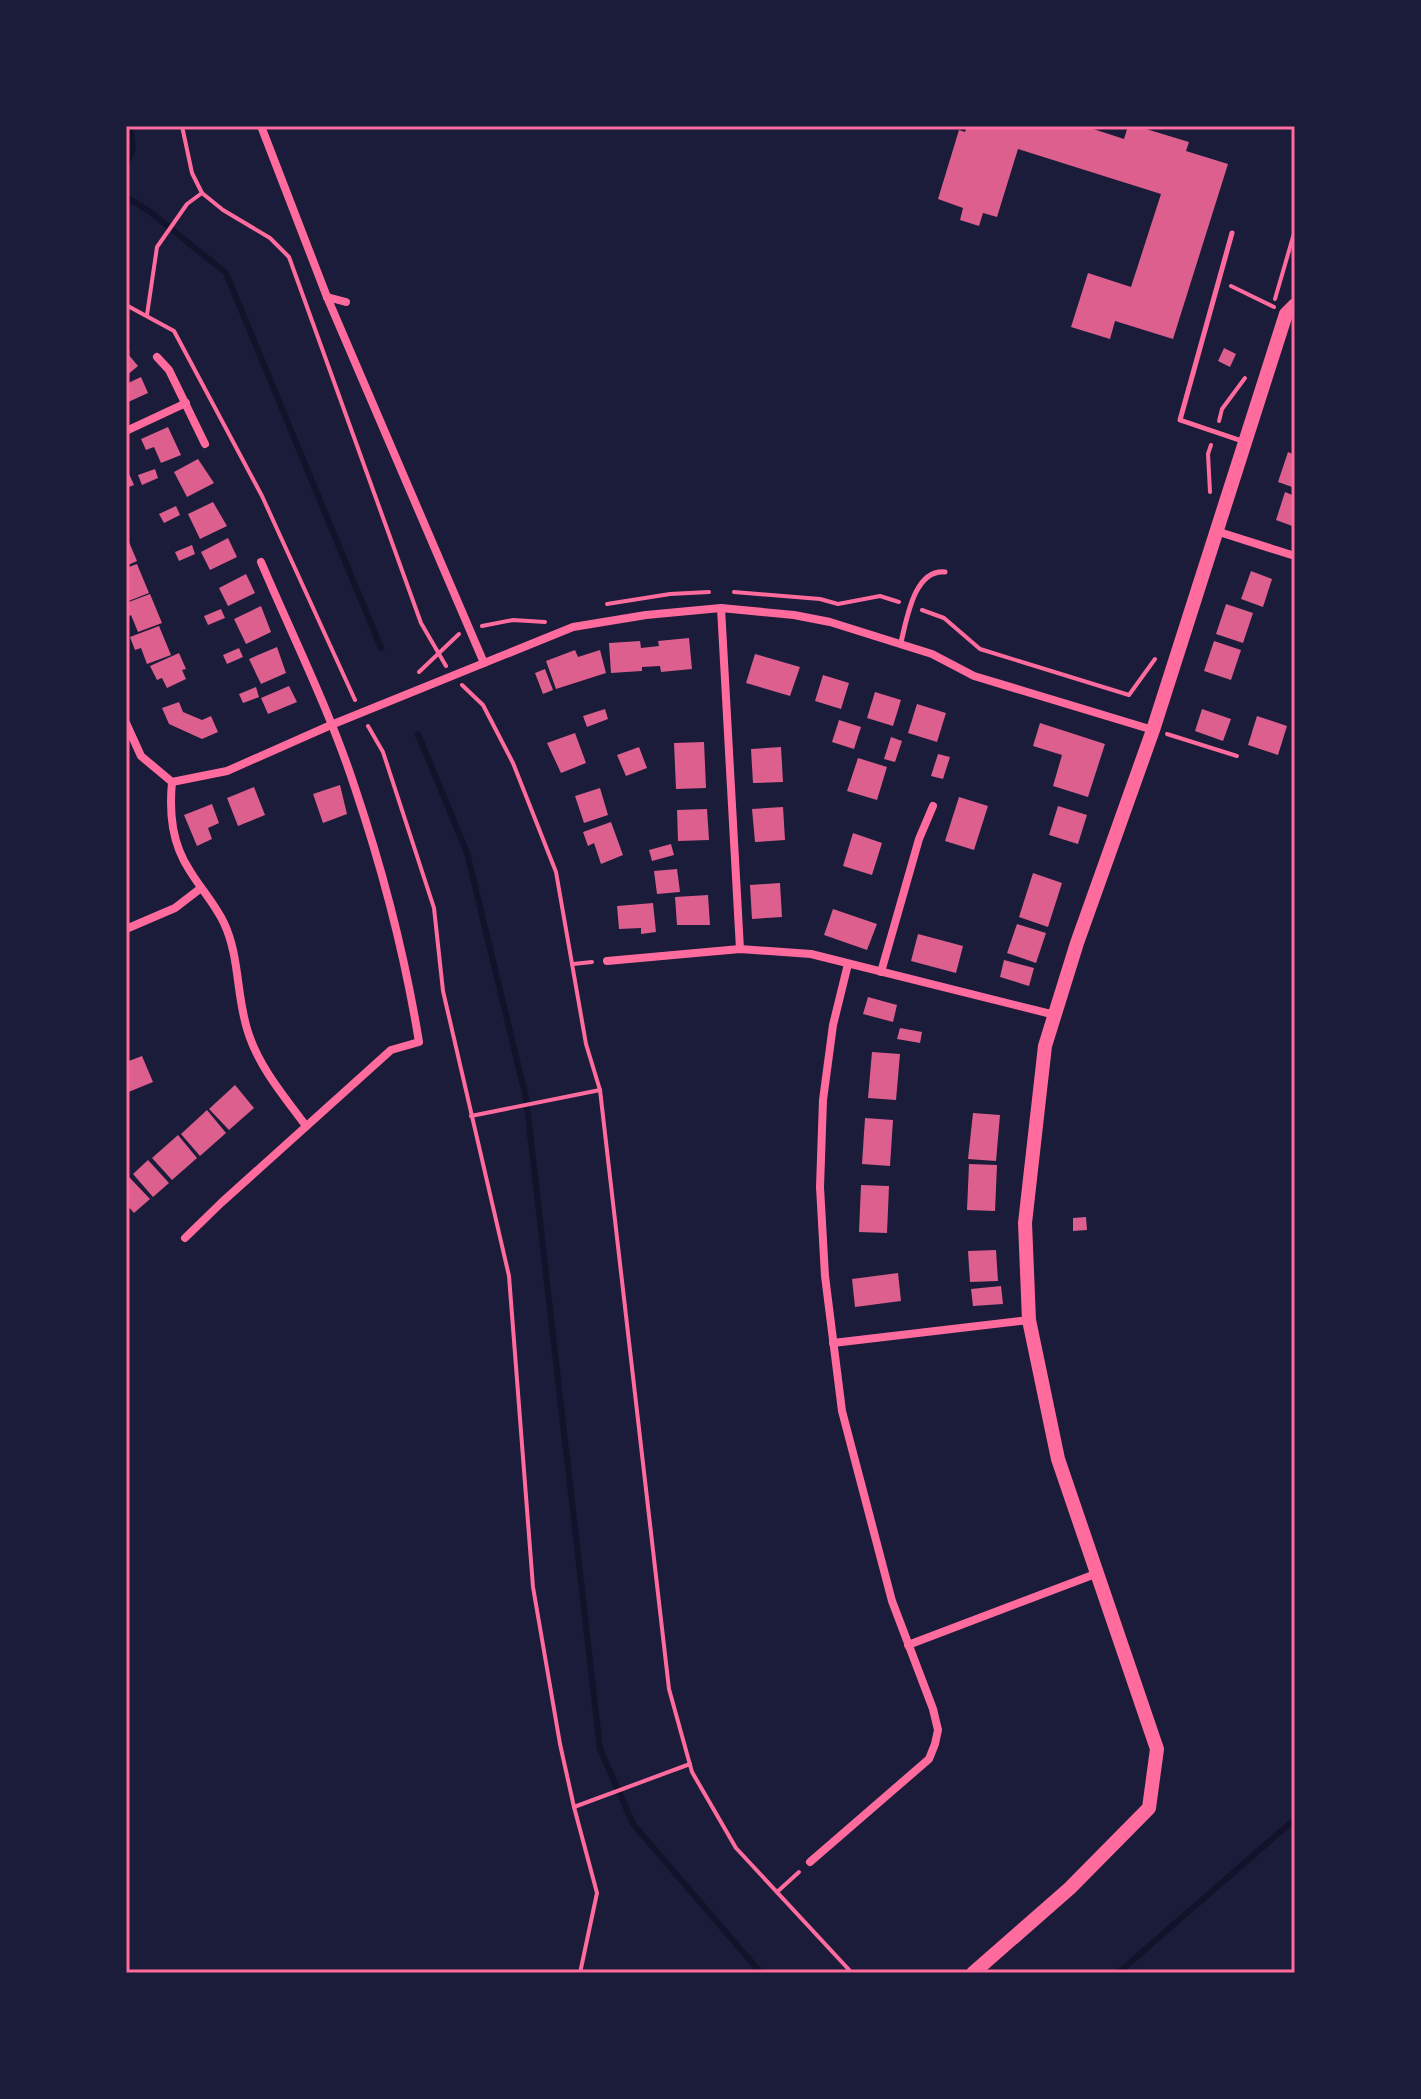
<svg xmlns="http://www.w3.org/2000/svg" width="1421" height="2099" font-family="'Open Sans',sans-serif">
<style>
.water{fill:#12122b}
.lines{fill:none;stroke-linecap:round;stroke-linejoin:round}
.stream{stroke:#12122b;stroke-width:6}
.building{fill:#dd5f8e}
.path{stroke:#ff6b9d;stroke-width:4}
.service{stroke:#ff6b9d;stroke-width:5}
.minor{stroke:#ff6b9d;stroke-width:8}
.tertiary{stroke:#ff6b9d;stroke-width:14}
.neatline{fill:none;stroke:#ff6b9d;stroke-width:3}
</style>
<rect width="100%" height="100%" fill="#1b1b3a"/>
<!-- water -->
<polygon class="water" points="126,126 133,126 136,148 126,174"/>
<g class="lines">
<!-- stream -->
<g class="stream">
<polyline points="126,197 149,211 226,273 381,648"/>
<polyline points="418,734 467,853 526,1098 600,1749 633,1824 761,1973"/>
<polyline points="1118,1973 1295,1819"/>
</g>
</g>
<!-- building -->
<g class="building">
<polygon points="967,126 1084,126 1124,139 1128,126 1136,126 1189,142 1186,151 1228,164 1173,339 1115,321 1110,339 1071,327 1088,273 1131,287 1161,194 1018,149 997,217 983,213 979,226 960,220 963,208 938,199 959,130 965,132"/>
<polygon points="126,348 130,352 128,354 138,366 126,376"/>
<polygon points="1224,348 1236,354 1230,367 1218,361"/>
<polygon points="141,377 148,393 126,403 126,384"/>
<polygon points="168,427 181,455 161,463 154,447 146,450 141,439"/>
<polygon points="1288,452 1295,455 1295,488 1278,482"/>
<polygon points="198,459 214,483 187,497 174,472"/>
<polygon points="126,467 134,485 126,488"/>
<polygon points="155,469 158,478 142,485 138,475"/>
<polygon points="1285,492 1295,496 1295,527 1276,520"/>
<polygon points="213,502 227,526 200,539 188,514"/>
<polygon points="176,506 180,515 164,523 159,514"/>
<polygon points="126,535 137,561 126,566"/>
<polygon points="228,538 237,557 210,570 201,552"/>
<polygon points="192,545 195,554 179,561 175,552"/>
<polygon points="137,564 149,593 126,602 126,568"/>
<polygon points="1251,571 1272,579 1263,607 1241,599"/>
<polygon points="246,574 255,593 228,606 219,588"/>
<polygon points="150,594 162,623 138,632 131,615 126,618 126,603"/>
<polygon points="1226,604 1253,613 1243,643 1216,634"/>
<polygon points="261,606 271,632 246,644 234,619"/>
<polygon points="221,609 225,618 208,625 204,616"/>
<polygon points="159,626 171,655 147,664 141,648 135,650 130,637"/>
<polygon points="689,638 692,669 661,672 660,666 642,667 642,671 611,673 609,643 640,641 641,648 659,646 658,641"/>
<polygon points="1214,641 1241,650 1231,680 1204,671"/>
<polygon points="277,647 286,673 261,684 249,659"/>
<polygon points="239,648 243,657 227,664 223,655"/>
<polygon points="575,650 578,657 600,650 606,673 556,689 546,661"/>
<polygon points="179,653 186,669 182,670 186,679 167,688 162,678 157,680 150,666"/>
<polygon points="755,654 800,667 790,696 746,683"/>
<polygon points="545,669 553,690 543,694 535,673"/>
<polygon points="823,675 849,683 841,709 815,701"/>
<polygon points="289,686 297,702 268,714 261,698"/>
<polygon points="256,687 259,697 243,703 239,694"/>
<polygon points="875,692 901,700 893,726 867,718"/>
<polygon points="179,702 183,712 202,720 211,716 218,732 202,739 169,724 162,708"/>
<polygon points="917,704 946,713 937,742 908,733"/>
<polygon points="605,709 608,719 587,727 583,716"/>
<polygon points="1202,709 1231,719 1223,741 1195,731"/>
<polygon points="1257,716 1287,726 1278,755 1248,745"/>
<polygon points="839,720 861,727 854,749 832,742"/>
<polygon points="1040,723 1105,744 1088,797 1053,786 1062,755 1033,746"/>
<polygon points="575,733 586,763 561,773 547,743"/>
<polygon points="891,737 902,741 895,762 884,759"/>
<polygon points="704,742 706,788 676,789 674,743"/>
<polygon points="639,747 647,768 626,776 617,755"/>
<polygon points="781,747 783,782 753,783 751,749"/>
<polygon points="938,754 950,757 943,779 931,776"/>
<polygon points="858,758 887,767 877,800 847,791"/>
<polygon points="340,785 347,814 323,823 313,794"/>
<polygon points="254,787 265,815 238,826 227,798"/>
<polygon points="600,788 608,815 584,823 575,796"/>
<polygon points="959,797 988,806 974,850 945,841"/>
<polygon points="212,804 219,823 208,828 212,839 197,846 184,815"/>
<polygon points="1058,806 1087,815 1078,844 1049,835"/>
<polygon points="783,807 785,840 755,842 752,809"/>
<polygon points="707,809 709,840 678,841 677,810"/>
<polygon points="611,822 623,855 601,864 594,843 588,846 583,832"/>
<polygon points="853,833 882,843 872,875 843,866"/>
<polygon points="671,844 674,855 652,861 649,850"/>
<polygon points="677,869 680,892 657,894 654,871"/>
<polygon points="1033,873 1062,883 1048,927 1019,917"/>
<polygon points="780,883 782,917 752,919 750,885"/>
<polygon points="708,895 710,925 677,925 675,897"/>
<polygon points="653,903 656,932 641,934 641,928 619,929 617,906"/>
<polygon points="833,909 877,924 867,950 824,935"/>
<polygon points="1017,924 1046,933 1036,963 1007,953"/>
<polygon points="918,934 963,946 956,973 911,961"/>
<polygon points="1004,960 1034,968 1029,986 1000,977"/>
<polygon points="868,997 897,1005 893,1022 863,1014"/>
<polygon points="900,1028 922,1032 920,1043 897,1039"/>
<polygon points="872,1052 900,1054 896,1100 868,1098"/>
<polygon points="142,1056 153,1082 126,1093 126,1062"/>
<polygon points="235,1085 254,1108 229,1130 209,1109"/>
<polygon points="207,1110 226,1133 200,1156 181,1134"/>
<polygon points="973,1113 1000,1115 996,1161 968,1159"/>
<polygon points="865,1118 893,1120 890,1166 862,1164"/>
<polygon points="178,1135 197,1158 172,1180 152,1158"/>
<polygon points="148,1160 169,1183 153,1197 133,1174"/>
<polygon points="969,1164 997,1165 995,1211 967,1210"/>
<polygon points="129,1177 150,1199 134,1213 126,1204 126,1180"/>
<polygon points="861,1185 889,1186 887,1233 859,1232"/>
<polygon points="1086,1217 1087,1230 1073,1231 1073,1218"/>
<polygon points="996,1250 998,1281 970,1282 968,1251"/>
<polygon points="898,1273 901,1301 855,1307 852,1279"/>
<polygon points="1001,1286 1003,1304 973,1306 971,1289"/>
</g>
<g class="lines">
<!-- path -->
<g class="path">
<polyline points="182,126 192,173 202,193 223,210 270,238 289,257 421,623 446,666"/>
<polyline points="1231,286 1274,307"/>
<polyline points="1275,299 1295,230"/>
<polyline points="126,305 174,331 262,496 355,700"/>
<polyline points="147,315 157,247 187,204 202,193"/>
<polyline points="1219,421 1222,409 1245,378"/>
<polyline points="1210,492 1208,454 1211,445"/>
<polyline points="734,592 820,599 838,604 880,596 899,602"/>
<polyline points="607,604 670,594 709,592"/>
<polyline points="922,610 944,618 980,649 1129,695 1155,659"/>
<polyline points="482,626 513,620 545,622"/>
<polyline points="419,672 459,634"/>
<polyline points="462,685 483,705 513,763 556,872 586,1044 600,1090 669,1689 692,1772 736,1848 852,1973"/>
<polyline points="368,726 383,752 434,908 443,991 509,1276 533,1587 560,1744 574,1807 597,1893 580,1973"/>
<polyline points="1167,734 1237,756"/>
<polyline points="573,964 592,962"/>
<polyline points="471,1116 600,1090"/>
<polyline points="574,1807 690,1764"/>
<polyline points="777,1892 799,1872"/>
</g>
<!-- service -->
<g class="service">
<polyline points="1232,233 1180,420 1242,441"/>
<path d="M 901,642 C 907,619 914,569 945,572"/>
</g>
<!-- minor -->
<g class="minor">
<polyline points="261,126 327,297 484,663"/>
<polyline points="327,297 346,302"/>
<polyline points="157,357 169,370 205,444"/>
<polyline points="126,431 186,403"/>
<polyline points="1216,531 1295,556"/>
<polyline points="721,608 740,949"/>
<path d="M 126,723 L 141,756 L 172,782 C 169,814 172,844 190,871 C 201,889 215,904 224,923 C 240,957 236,996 248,1032 C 259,1067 284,1096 306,1126"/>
<polyline points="172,782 227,771 331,725 573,627 646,615 721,608 794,615 830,622 932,654 974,676 1153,730"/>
<polyline points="126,929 175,908 201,888"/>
<polyline points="607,961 740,949 811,954 1055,1015"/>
<polyline points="881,972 919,839 933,806"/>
<path d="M 185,1238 L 221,1203 L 391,1050 L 419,1042 C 405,956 383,871 355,788 C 330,711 293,637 261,562"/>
<polyline points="833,1343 1029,1320"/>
<polyline points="908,1645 1098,1573"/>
<polyline points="810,1862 929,1759 935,1744 938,1730 933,1709 892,1601 842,1411 825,1276 820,1187 823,1100 833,1025 848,964"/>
</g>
<!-- tertiary -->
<polyline class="tertiary" points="973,1973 1070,1888 1149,1808 1157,1749 1058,1459 1029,1320 1025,1223 1045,1046 1077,943 1153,730 1286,314 1295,305"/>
</g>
<!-- border -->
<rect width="1421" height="2099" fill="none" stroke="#1b1b3a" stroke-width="256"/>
<rect x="128" y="128" width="1165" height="1843" class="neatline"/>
</svg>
